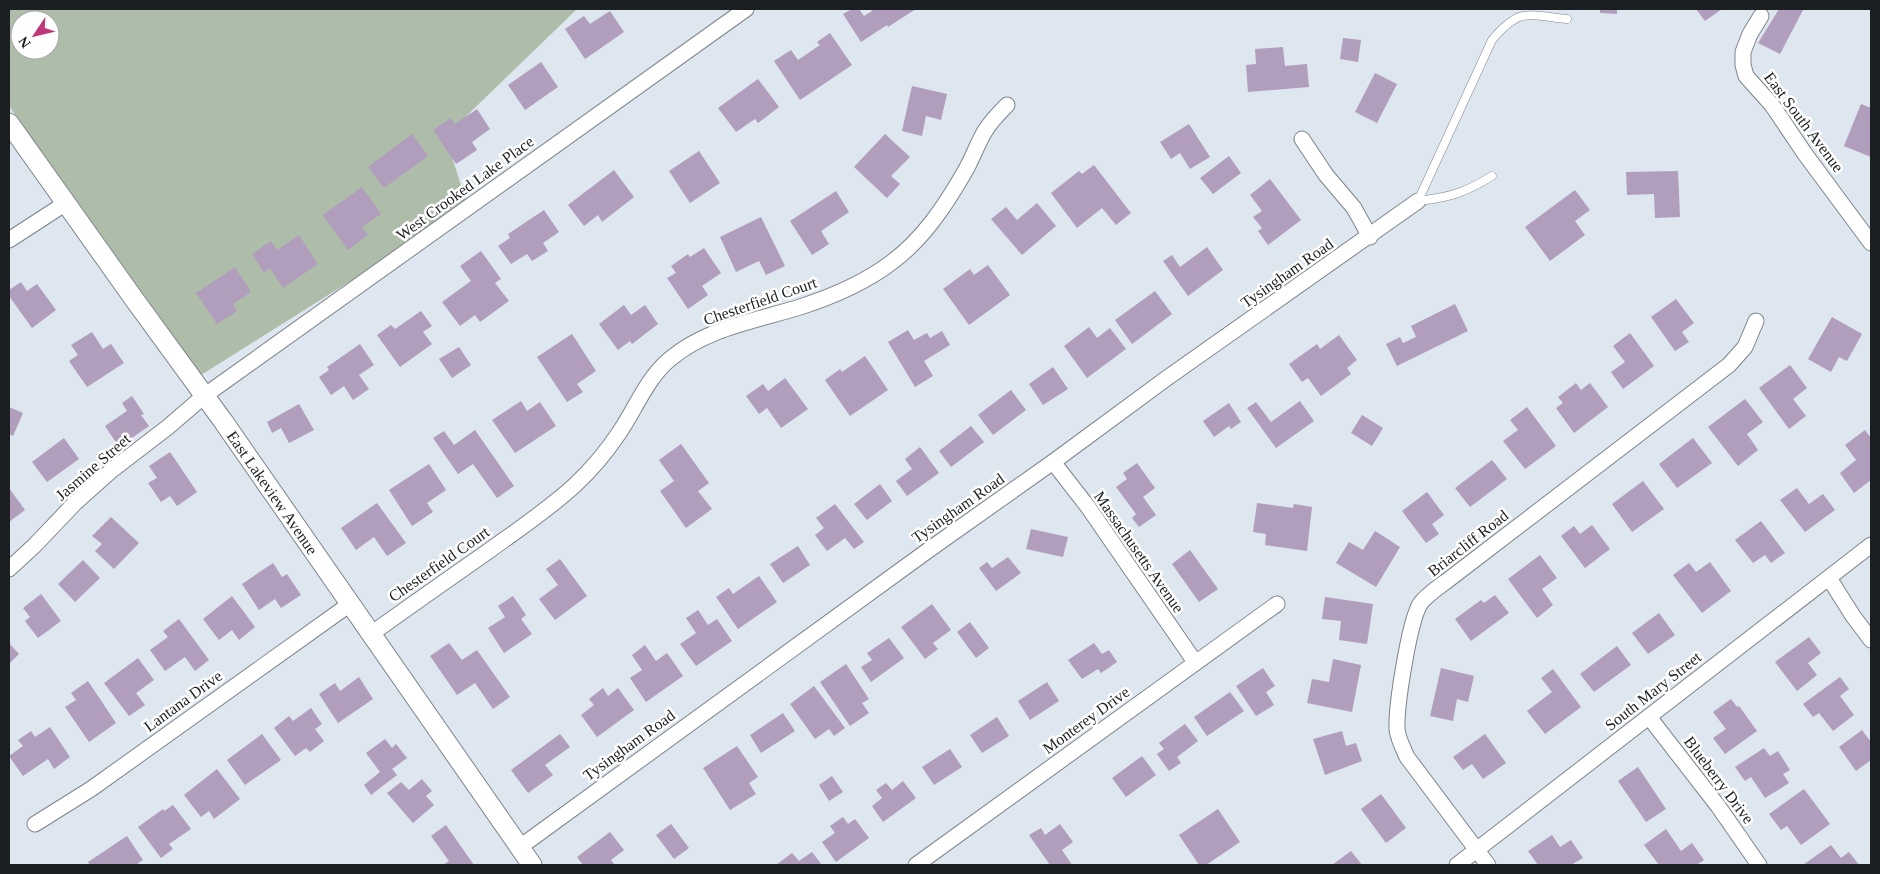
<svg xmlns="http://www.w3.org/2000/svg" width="1880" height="874" font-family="'Times New Roman',serif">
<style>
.green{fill:#aebda9;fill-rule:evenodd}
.building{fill:#b09ebc}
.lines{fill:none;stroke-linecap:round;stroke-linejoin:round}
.service-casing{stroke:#7d848c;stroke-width:9}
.minor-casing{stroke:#7d848c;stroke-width:17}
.tertiary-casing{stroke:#7d848c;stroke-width:21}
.service{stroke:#fff;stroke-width:8}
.minor{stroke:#fff;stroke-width:15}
.tertiary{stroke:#fff;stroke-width:19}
.labels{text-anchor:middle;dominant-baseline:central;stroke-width:5;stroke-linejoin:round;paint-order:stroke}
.street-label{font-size:16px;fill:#1c1f22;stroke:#fff}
</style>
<rect width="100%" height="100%" fill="#dee6ef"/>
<!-- green -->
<path class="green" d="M 9,9 L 577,9 L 457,125 L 450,151 L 468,207 L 201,375 L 9,106 ZM 20,20 L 50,20 L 50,50 L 20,50 Z"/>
<!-- building -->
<g class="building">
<polygon points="852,9 859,9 864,16 872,11 871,9 916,9 888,27 887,25 861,42 843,14"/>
<polygon points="1600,9 1617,9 1617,14 1600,13"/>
<polygon points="1696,9 1722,9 1705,21"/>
<polygon points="1779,9 1803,10 1780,54 1758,43"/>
<polygon points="610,11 624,32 585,59 565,29 584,16 590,24"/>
<polygon points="830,33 852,65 800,100 774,61 791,50 798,60 820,45 817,42"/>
<polygon points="1343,38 1361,40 1358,62 1340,59"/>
<polygon points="1283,47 1285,66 1307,64 1309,87 1248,92 1246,65 1256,64 1255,49"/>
<polygon points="541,62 558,87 525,110 508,85"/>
<polygon points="1375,73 1397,84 1377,123 1355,112"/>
<polygon points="758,79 779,107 758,123 755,119 736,132 718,108"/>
<polygon points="912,86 947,94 941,120 926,116 922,136 902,131"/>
<polygon points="1861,104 1871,108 1871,157 1844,146"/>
<polygon points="477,109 490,129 472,142 477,150 456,164 433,130 451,118 455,124"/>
<polygon points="1189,124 1210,157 1190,169 1180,153 1171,159 1160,142"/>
<polygon points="412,134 428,156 384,188 368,167"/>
<polygon points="885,134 910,157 891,176 900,184 887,198 854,167"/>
<polygon points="699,151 720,183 690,203 669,171"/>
<polygon points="1229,156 1241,173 1213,194 1200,178"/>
<polygon points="1094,165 1131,213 1116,225 1102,208 1077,228 1051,193 1079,171 1082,174"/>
<polygon points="614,170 634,197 602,222 598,215 584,226 568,205"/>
<polygon points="1678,171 1680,217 1655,218 1654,194 1627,195 1626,172"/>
<polygon points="1270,179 1301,220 1268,245 1258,231 1262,228 1253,217 1262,211 1250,195"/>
<polygon points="362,187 381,214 362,227 368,235 348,250 323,215"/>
<polygon points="1575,190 1590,210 1575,221 1585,235 1550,261 1525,227"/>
<polygon points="836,191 849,212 821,231 829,244 812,255 790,221"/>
<polygon points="1037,203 1056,226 1022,255 991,219 1006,207 1017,220"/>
<polygon points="544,210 559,232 543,243 548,251 532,261 527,254 511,264 498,246 510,238 508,234"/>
<polygon points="761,217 785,266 766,275 759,261 736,272 720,237"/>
<polygon points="299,235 318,264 283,288 270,268 264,273 252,254 271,241 277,250"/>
<polygon points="1207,247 1223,270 1188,296 1163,261 1172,255 1180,267"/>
<polygon points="704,248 721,273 702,286 708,295 688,309 667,278 676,273 671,266 688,254 690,257"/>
<polygon points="481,251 501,279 495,283 509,301 480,322 475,315 460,326 442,302 471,281 460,266"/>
<polygon points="988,265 1010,295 969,325 943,289 970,269 974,275"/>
<polygon points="235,267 251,292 233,304 237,311 217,324 196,293"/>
<polygon points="21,282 27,291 37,284 56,310 32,328 9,296 9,290"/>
<polygon points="1155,291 1172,314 1132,344 1115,320"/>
<polygon points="1676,299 1694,323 1682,332 1689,342 1675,351 1651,317"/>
<polygon points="1455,304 1468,331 1397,366 1386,344 1400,337 1403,343 1416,337 1411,326"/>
<polygon points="624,305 631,315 645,305 658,324 632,344 630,341 618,350 599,324"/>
<polygon points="421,311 432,326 423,332 432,344 400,367 377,335 391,325 395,329"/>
<polygon points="1832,317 1862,334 1847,361 1839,357 1831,372 1808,359"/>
<polygon points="1089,327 1097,338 1110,328 1126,349 1087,378 1064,346"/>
<polygon points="908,330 914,340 927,333 930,338 942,331 950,345 924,361 933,376 915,387 888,342"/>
<polygon points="92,332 103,349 111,344 124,363 87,387 69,361 78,355 71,345"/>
<polygon points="1630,333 1654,366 1623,389 1611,372 1625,362 1613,346"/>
<polygon points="572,334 596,371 577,384 583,392 567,402 537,357"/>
<polygon points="1339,335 1357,360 1347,368 1351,374 1321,396 1308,378 1302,382 1289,364 1317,344 1320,349"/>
<polygon points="360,344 374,365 359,375 369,389 353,400 344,386 331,395 319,377 329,370 327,367"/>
<polygon points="459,347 471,365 452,378 439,359"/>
<polygon points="865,356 888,390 850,416 825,380 840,369 842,372"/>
<polygon points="1790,365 1807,388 1793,399 1806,416 1789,429 1759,388"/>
<polygon points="1053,367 1068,389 1043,405 1029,384"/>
<polygon points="785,378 808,409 781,428 767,408 759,414 746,396 763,384 768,391"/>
<polygon points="1576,383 1581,390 1590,383 1608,407 1574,433 1556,408 1563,403 1558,397"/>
<polygon points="1011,390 1026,410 993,435 978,415"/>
<polygon points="132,396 144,414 141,415 149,426 119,447 105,426 127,411 122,403"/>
<polygon points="1745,399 1763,422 1747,434 1758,450 1738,466 1708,427"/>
<polygon points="521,401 527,411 540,402 556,426 515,453 492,420"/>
<polygon points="1300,401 1314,421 1276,448 1247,408 1256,402 1271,422"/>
<polygon points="1229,403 1241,422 1231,429 1229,426 1214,437 1203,421"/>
<polygon points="299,404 314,430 289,443 281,428 272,433 267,422"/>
<polygon points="9,407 23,413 13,436 9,434"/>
<polygon points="1527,407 1556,446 1525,469 1503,441 1518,430 1510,420"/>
<polygon points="1362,415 1383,428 1372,446 1351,433"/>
<polygon points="971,426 984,442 951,467 939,451"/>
<polygon points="475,430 514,486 497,498 473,464 458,474 433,438 444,431 454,445"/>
<polygon points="1865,430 1871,438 1871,480 1854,493 1840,473 1856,460 1845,445"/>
<polygon points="64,438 79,459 47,482 32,462"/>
<polygon points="1693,438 1712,463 1677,488 1659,464"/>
<polygon points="681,444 709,483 698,491 712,509 686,528 660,491 674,481 659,460"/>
<polygon points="920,447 939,473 907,496 896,481 912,469 905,459"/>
<polygon points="170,452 197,492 177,506 170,496 161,502 148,483 157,478 149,466"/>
<polygon points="1492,460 1507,479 1470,507 1455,488"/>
<polygon points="1137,463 1155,488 1143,497 1156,515 1139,527 1132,518 1136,514 1116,487 1127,479 1123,473"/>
<polygon points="429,464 446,490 427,503 433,512 412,526 389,490"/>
<polygon points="1643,481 1664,509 1632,532 1612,504"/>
<polygon points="880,484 892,501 867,520 854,504"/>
<polygon points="9,488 25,510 9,522"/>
<polygon points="1797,488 1809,504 1823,494 1835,510 1805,532 1780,500"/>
<polygon points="1427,492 1444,515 1432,524 1439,534 1426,543 1402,511"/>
<polygon points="377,503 406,543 387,556 374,537 356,550 341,528"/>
<polygon points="1257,503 1293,508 1294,504 1312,507 1307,551 1265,545 1266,534 1253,532"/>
<polygon points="835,504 864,542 854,549 845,538 827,551 815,535 824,528 816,518"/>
<polygon points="111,517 139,543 114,569 95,551 102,544 92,536"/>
<polygon points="1761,521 1785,553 1771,563 1765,555 1753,563 1735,540"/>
<polygon points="1592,525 1610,549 1585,568 1561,536 1574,526 1580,534"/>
<polygon points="1031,529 1068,537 1063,557 1026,549"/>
<polygon points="1375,531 1400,547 1376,587 1336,563 1349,542 1363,550"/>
<polygon points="798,546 810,565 783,583 770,564"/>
<polygon points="1190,550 1218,589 1199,602 1172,564"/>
<polygon points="1540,555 1557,578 1542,589 1553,605 1537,618 1508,579"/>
<polygon points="1008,557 1021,573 996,591 979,568 987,562 992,568"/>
<polygon points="560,559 587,596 555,620 539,599 558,585 546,569"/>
<polygon points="83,560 100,578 75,602 58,584"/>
<polygon points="1710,562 1731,591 1702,613 1673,575 1689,563 1696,572"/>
<polygon points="273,563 282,577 287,574 301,595 281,608 275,599 259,610 242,584"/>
<polygon points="759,576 777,602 738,629 716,597 729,588 733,594"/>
<polygon points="41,594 61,621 38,638 25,621 30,617 23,608"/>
<polygon points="1495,595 1509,613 1471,641 1455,619 1481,600 1484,603"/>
<polygon points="232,596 255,627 239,640 232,630 219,640 203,619"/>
<polygon points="513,596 526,615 521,619 532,634 504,653 488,628 505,617 498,606"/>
<polygon points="1325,597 1373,604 1367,644 1339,640 1341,621 1322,619"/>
<polygon points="932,604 951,630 933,643 938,649 925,659 901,627"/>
<polygon points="698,610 708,625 717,619 732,641 696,666 680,644 696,633 686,618"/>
<polygon points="1659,613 1675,635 1648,654 1632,633"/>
<polygon points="179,619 209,660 195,671 185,657 165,671 150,650 168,637 163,631"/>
<polygon points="970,622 989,648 976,658 957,632"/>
<polygon points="1809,637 1821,653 1808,663 1817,675 1797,691 1775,662"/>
<polygon points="889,638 904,658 871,682 861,667 872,660 867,653"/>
<polygon points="9,643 19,654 9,664"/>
<polygon points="449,643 462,660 477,650 510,697 493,709 475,683 457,695 430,656"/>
<polygon points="1094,643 1102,654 1109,650 1117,662 1101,673 1098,669 1082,679 1068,660"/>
<polygon points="645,645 656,661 667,653 683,676 646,702 630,678 642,670 632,655"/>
<polygon points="1617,646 1631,665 1594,692 1580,674"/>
<polygon points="138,658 154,680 136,693 145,705 129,716 104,683"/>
<polygon points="1333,659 1361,665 1352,712 1307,703 1312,679 1329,682"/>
<polygon points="846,664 869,699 862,703 869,713 850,726 820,682"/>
<polygon points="1263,668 1275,686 1266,692 1274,705 1256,716 1236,686"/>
<polygon points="1441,668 1474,676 1468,702 1457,699 1453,721 1430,716"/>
<polygon points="1553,669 1581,707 1545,734 1527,711 1552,692 1541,678"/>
<polygon points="359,677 373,699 338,723 319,694 335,683 340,691"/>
<polygon points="1840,677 1849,689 1840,696 1854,715 1833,731 1819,713 1813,717 1803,704"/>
<polygon points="88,681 116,723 89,742 65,707 76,700 71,693"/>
<polygon points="1047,682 1059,701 1030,720 1018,701"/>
<polygon points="814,686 845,728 834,736 829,729 815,739 790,704"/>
<polygon points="603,688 608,696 618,688 634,710 597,737 581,715 594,705 589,699"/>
<polygon points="1230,692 1244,711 1207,736 1194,717"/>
<polygon points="1731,699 1737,707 1739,706 1757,731 1725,754 1713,738 1726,729 1713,712"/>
<polygon points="311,708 322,724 315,729 324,741 310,752 306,748 295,756 274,728 289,716 293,721"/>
<polygon points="783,713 795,731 761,753 750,735"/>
<polygon points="997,717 1009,736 982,753 970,735"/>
<polygon points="1185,724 1198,741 1177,757 1181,763 1169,771 1157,754 1164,749 1159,743"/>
<polygon points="50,727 70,757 54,769 48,759 23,776 9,756 23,746 18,740 31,731 35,737"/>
<polygon points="1862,730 1871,742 1871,760 1856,771 1839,747"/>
<polygon points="1342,731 1346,746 1356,743 1362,761 1325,775 1313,739"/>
<polygon points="262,734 281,760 245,785 227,760"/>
<polygon points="560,734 570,747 545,765 553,775 528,793 511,770"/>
<polygon points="1485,734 1506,763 1483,779 1472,764 1463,770 1453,757"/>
<polygon points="385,739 392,748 396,744 407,758 392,769 397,775 371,795 364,785 380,772 366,753"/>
<polygon points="737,746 758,777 749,783 756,794 730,810 703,768"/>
<polygon points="1764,748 1770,756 1778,751 1790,770 1783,774 1789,783 1765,798 1751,777 1745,781 1735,767"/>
<polygon points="950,749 962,767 934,785 922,767"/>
<polygon points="1142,756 1156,775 1126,797 1112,778"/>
<polygon points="1638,767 1666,809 1646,822 1618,781"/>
<polygon points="217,769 240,799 214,819 209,811 201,817 184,795"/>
<polygon points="832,776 843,792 829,801 819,785"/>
<polygon points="422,779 432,791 426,796 434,805 413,823 387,793 401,782 409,790"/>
<polygon points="903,781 916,798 883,822 872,806 882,798 876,790 886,783 892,790"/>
<polygon points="1804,789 1830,824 1801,845 1787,826 1781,830 1769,814"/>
<polygon points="1381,794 1406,828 1386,843 1361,809"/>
<polygon points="173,805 191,829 169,844 173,849 161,858 138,827 163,809 164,811"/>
<polygon points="1218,809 1240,842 1206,865 1199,865 1179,835"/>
<polygon points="843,817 848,824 855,819 869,838 836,862 822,842 835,833 830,826"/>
<polygon points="671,824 689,848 674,859 656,835"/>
<polygon points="1060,824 1073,842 1062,850 1072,865 1050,865 1029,835 1041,828 1045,835"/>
<polygon points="446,825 474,865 443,865 449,861 431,836"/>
<polygon points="1666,829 1681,851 1692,843 1704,860 1696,865 1659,865 1644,845"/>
<polygon points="610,832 624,850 611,860 615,865 583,865 577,857"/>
<polygon points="1552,835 1560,847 1571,840 1583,858 1571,865 1538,865 1528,851"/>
<polygon points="127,836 143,860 137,864 138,865 90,865 88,862"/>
<polygon points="1831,845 1841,858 1849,852 1859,865 1803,865"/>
<polygon points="1351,851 1362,865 1332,865"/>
<polygon points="812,852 822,865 776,865 792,853 799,861"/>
</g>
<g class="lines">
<defs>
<g id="service">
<path d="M 1418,201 L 1492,40 C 1520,7 1527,15 1567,19"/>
<path d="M 1418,201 C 1451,197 1464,193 1492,176"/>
</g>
<g id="minor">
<polyline points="1761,16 1750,34 1743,52 1743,65 1746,76 1772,105 1805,154 1871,243"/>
<polyline points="1302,139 1326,175 1354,208 1370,237"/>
<polyline points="9,240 66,203"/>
<polyline points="1053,462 1088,507 1195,662"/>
<polyline points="9,569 34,546 75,503 112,470 168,427 204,396 746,9"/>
<polyline points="1829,578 1853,616 1871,640"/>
<path d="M 371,634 C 410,606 450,578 490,550 C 519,529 549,509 575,485 C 591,470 607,451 619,433 C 636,408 647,378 670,359 C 707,328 755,321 800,307 C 831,297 866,282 892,262 C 923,239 945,206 964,173 C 972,160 977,144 985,131 C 991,121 999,113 1007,105"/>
<polyline points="1649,717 1718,806 1759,865"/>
<polyline points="35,824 91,789 350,604"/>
<polyline points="520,847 930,549 1053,462 1167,378 1418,201"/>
<polyline points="916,865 1277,604"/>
<polyline points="1457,865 1871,545"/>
<path d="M 1488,865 L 1407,757 C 1403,748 1398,739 1397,729 C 1396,706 1409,623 1420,604 C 1427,594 1442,585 1452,577 L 1729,365 L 1745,347 L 1756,321"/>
</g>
<g id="tertiary">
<path id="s1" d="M 9,123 L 134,299 L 223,421 L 532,865"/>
</g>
</defs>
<!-- service casing -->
<use href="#service" class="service-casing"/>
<!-- minor casing -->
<use href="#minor" class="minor-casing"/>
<!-- tertiary casing -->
<use href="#tertiary" class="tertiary-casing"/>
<!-- service -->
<use href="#service" class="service"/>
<!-- minor -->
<use href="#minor" class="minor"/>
<!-- tertiary -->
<use href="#tertiary" class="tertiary"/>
</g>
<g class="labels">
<!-- street labels -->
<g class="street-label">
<text transform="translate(1804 122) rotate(53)">East South Avenue</text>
<text transform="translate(465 188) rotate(-36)">West Crooked Lake Place</text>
<text transform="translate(1287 273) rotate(-35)">Tysingham Road</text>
<text transform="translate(760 301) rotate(-19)">Chesterfield Court</text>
<text transform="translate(93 467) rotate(-41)">Jasmine Street</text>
<text stroke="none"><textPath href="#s1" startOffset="454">East Lakeview Avenue</textPath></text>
<text transform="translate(958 508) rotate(-35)">Tysingham Road</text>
<text transform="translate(1468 543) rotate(-38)">Briarcliff Road</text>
<text transform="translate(1139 552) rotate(55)">Massachusetts Avenue</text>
<text transform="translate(439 564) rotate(-35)">Chesterfield Court</text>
<text transform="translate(1653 691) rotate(-38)">South Mary Street</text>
<text transform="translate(183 701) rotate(-36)">Lantana Drive</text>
<text transform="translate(1086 720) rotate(-36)">Monterey Drive</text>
<text transform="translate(629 745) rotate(-36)">Tysingham Road</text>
<text transform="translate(1719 780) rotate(53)">Blueberry Drive</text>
</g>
</g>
<!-- border -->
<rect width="1880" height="874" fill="none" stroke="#1c1f22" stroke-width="20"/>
<!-- north arrow -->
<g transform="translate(35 35) rotate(235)"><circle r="24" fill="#ffffff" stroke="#a4a5a7"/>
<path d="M0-4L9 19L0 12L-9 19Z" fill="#be387a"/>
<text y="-8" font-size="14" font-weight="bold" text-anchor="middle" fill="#1c1f22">N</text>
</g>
</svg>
